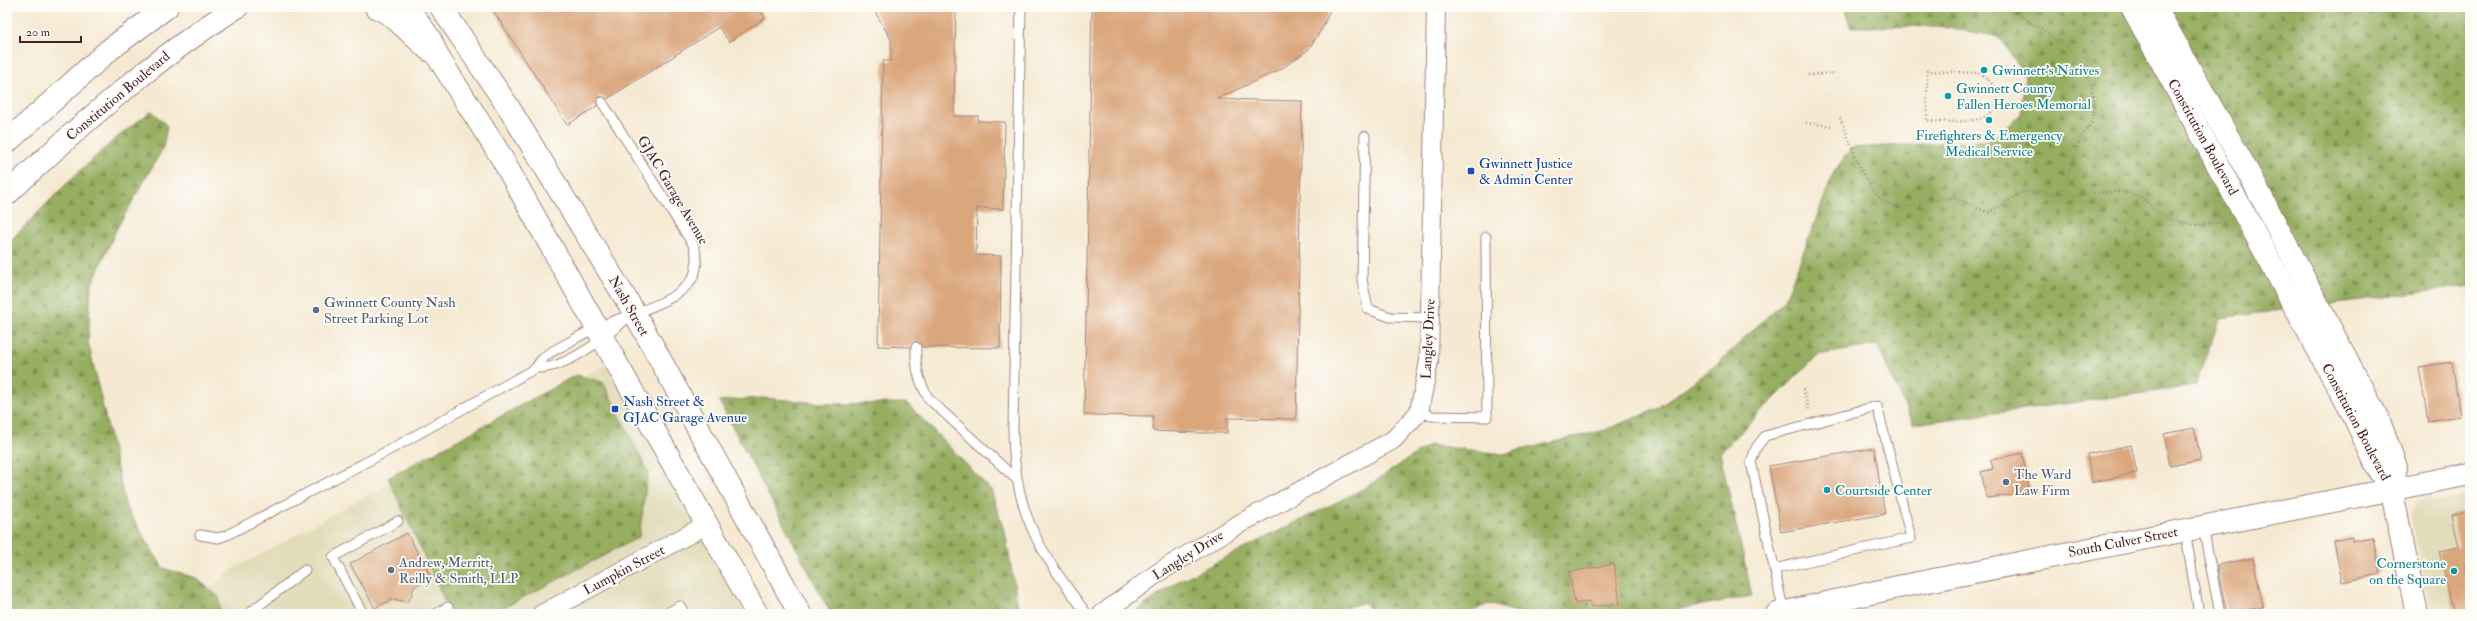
<svg xmlns="http://www.w3.org/2000/svg" width="2477" height="621" font-family="'IM FELL Double Pica',serif">
<style>
.built{fill:#e2dcba}
.forest{fill:url(#forest-firs);stroke:#706646}
.building{fill:#daa67b}
.lines{fill:none;stroke-linecap:round;stroke-linejoin:round}
.service-casing{stroke:#a0847e;stroke-width:11}
.minor-casing{stroke:#a0847e;stroke-width:20}
.tertiary-casing{stroke:#a0847e;stroke-width:24}
.path{stroke:#a0847e;stroke-width:2.5;stroke-dasharray:1 3;stroke-linecap:butt}
.service{stroke:#fff;stroke-width:9}
.minor{stroke:#fff;stroke-width:18}
.tertiary{stroke:#fff;stroke-width:22}
.culture-dot{fill:#0f9aa8;stroke:#fdfcf7;stroke-width:1.5}
.transit-dot{fill:#1a4fb4;stroke:#fdfcf7;stroke-width:1.5}
.service-dot{fill:#5c6f8a;stroke:#fdfcf7;stroke-width:1.5}
.labels{text-anchor:middle;dominant-baseline:central;stroke-width:3.5;stroke-linejoin:round;paint-order:stroke}
.culture-label{font-size:14px;fill:#0d838f;stroke:#fdfcf7;text-anchor:start}
.street-label{font-size:14px;fill:#4a1f2b;stroke:#fdfcf7}
.transit-label{font-size:14px;fill:#164399;stroke:#fdfcf7;text-anchor:start}
.service-label{font-size:14px;fill:#4e5e75;stroke:#fdfcf7;text-anchor:start}
</style>
<defs>
<pattern id="forest-firs" width="22" height="20" patternUnits="userSpaceOnUse"><rect width="22" height="20" fill="#96ae60"/><path d="M5 1l3.5 6h-7zM16 11l3.5 6h-7z" fill="#7c8d4f"/></pattern>
</defs>
<rect width="100%" height="100%" fill="#fdfcf7"/>
<filter id="ink" filterUnits="userSpaceOnUse"><feTurbulence type="fractalNoise" baseFrequency=".025" numOctaves="2"/><feDisplacementMap in="SourceGraphic" scale="8" xChannelSelector="R" yChannelSelector="G"/><feConvolveMatrix kernelMatrix="1 2 1 2 8 2 1 2 1" color-interpolation-filters="sRGB"/></filter>
<filter id="wash" filterUnits="userSpaceOnUse"><feTurbulence type="fractalNoise" baseFrequency=".012" numOctaves="4" result="noise"/><feDisplacementMap in="SourceGraphic" scale="16" xChannelSelector="R" yChannelSelector="G"/><feGaussianBlur stdDeviation="0.9" result="paint"/><feColorMatrix in="noise" values="0 0 0 0 0 0 0 0 0 0 0 0 0 0 0 0 0 1.4 0 .05"/><feComposite in="paint" operator="in"/></filter>
<g filter="url(#wash)">
<rect width="100%" height="100%" fill="#f5e9d2"/>
<!-- built -->
<g class="built">
<polygon points="607,364 745,614 186,614 226,573"/>
<polygon points="2470,494 2470,614 2431,614 2411,517 2413,509 2416,502 2429,495 2431,502"/>
</g>
<!-- forest -->
<g class="forest">
<polygon points="1846,7 2470,7 2470,286 2220,318 2195,386 1913,424 1877,345 1818,355 1720,453 1752,596 1653,614 1524,614 1488,604 1466,614 1372,614 1364,602 1327,614 1132,614 1177,582 1365,488 1429,445 1503,454 1605,430 1657,409 1717,364 1785,300 1834,172 1851,148 1992,140 2021,114 2025,76 2000,37 1938,26 1850,27"/>
<path d="M 152,111 L 167,126 L 163,148 L 117,228 L 91,286 L 88,342 L 126,507 L 163,568 L 196,578 L 219,597 L 220,614 L 7,614 L 7,244 C 53,198 98,148 152,111 Z"/>
<polygon points="576,375 603,382 648,472 639,537 492,614 451,614 388,478"/>
<polygon points="763,398 831,404 907,403 991,490 1006,537 1018,608 1011,614 831,614 719,401"/>
</g>
<g id="blocks">
<!-- building -->
<g class="building">
<polygon points="491,7 758,7 765,18 729,42 719,27 607,99 604,97 598,97 597,106 567,125"/>
<polygon points="872,7 956,7 954,116 978,116 978,121 1005,122 1003,209 977,208 976,255 1001,256 1000,348 922,347 916,341 910,347 878,346 883,61 891,61 891,39"/>
<polygon points="1092,7 1331,7 1323,27 1308,50 1281,69 1217,99 1302,101 1296,419 1227,418 1227,433 1201,433 1153,431 1153,416 1084,415"/>
<polygon points="2452,362 2460,416 2428,421 2419,367"/>
<polygon points="2194,428 2201,460 2170,466 2164,434"/>
<polygon points="2131,445 2137,473 2092,482 2087,454"/>
<polygon points="1874,448 1885,514 1781,532 1769,466"/>
<polygon points="2022,453 2030,493 1987,498 1981,472 1993,469 1991,460"/>
<polygon points="2470,511 2470,564 2464,565 2470,593 2470,614 2454,614 2439,551 2459,547 2452,515"/>
<polygon points="407,533 431,577 414,587 411,597 407,602 393,599 375,608 350,564"/>
<polygon points="2352,537 2352,541 2373,537 2380,574 2342,582 2334,541"/>
<polygon points="2253,558 2263,607 2227,614 2217,565"/>
<polygon points="1614,564 1620,603 1591,607 1590,601 1575,604 1569,572"/>
</g>
</g>
</g>
<g filter="url(#ink)">
<use href="#blocks" fill-opacity="0" stroke="#a0847e" stroke-width="1"/>
<g class="lines">
<defs>
<g id="service">
<path d="M 1021,7 L 1013,426 C 1013,511 1037,548 1087,614"/>
<polyline points="1365,136 1362,280 1368,309 1390,317 1430,318"/>
<path d="M 916,347 C 915,367 919,382 929,399 L 1015,478"/>
<path d="M 536,368 C 543,354 552,352 566,344 C 576,338 587,332 598,327 C 624,315 677,304 692,279 C 698,270 697,256 694,246 L 602,102"/>
<polyline points="1419,412 1432,416 1487,417 1486,237"/>
<polyline points="2203,527 2220,614"/>
<polyline points="2185,530 2199,614"/>
<path d="M 200,535 L 218,538 L 227,535 L 393,448 L 536,368 C 568,370 611,333 634,312"/>
<polyline points="1774,569 1911,538 1877,406 1765,436 1756,448 1751,462 1784,613"/>
<polyline points="248,614 305,570"/>
<polyline points="363,614 333,557 398,521"/>
<polyline points="436,614 448,607"/>
<polyline points="665,614 680,606 685,614"/>
</g>
<g id="minor">
<polyline points="542,614 706,525"/>
<polyline points="1102,614 1159,572 1230,529 1393,440 1419,412 1429,361 1436,7"/>
</g>
<g id="tertiary">
<polyline points="376,7 391,15 429,50"/>
<polyline points="407,7 429,37 438,57 500,155 757,614"/>
<polyline points="441,7 507,105 634,312 800,614"/>
<polyline points="2132,7 2353,414 2379,471 2391,488 2417,614"/>
<polyline points="2155,7 2254,183 2379,421 2396,467 2391,488"/>
<polyline points="7,142 109,50 167,7"/>
<path d="M 7,194 C 79,126 153,60 237,7"/>
<polyline points="1777,614 1898,587 2470,474"/>
</g>
</defs>
<!-- service casing -->
<use href="#service" class="service-casing"/>
<!-- minor casing -->
<use href="#minor" class="minor-casing"/>
<!-- tertiary casing -->
<use href="#tertiary" class="tertiary-casing"/>
<!-- path -->
<g class="path">
<polyline points="2007,7 2067,46 2081,64 2091,85 2095,103 2092,122 2080,139 2062,194"/>
<path d="M 1927,71 L 1979,73 C 1987,78 1996,85 1997,96 C 2000,128 1947,121 1927,121 Z"/>
<polyline points="1808,75 1834,73"/>
<path d="M 1840,118 C 1853,143 1866,210 1904,207 C 1922,205 1937,196 1955,199 C 1967,201 1977,210 1989,212 L 2024,191 L 2070,195 L 2125,191 L 2143,198 L 2153,209 L 2173,220 L 2195,225 L 2220,222"/>
<polyline points="1806,123 1833,126"/>
<polyline points="2218,210 2220,222 2227,229"/>
<polyline points="1803,389 1809,410"/>
</g>
<!-- service -->
<use href="#service" class="service"/>
<!-- minor -->
<use href="#minor" class="minor"/>
<!-- tertiary -->
<use href="#tertiary" class="tertiary"/>
</g>
</g>
<!-- markers -->
<g class="culture-dot">
<circle cx="1984" cy="70" r="4"/>
<circle cx="1948" cy="96" r="4"/>
<circle cx="1989" cy="120" r="4"/>
<circle cx="1827" cy="490" r="4"/>
<circle cx="2454" cy="571" r="4"/>
</g>
<g class="transit-dot">
<rect x="1467" y="167" width="8" height="8" rx="2"/>
<rect x="611" y="405" width="8" height="8" rx="2"/>
</g>
<g class="service-dot">
<circle cx="316" cy="310" r="4"/>
<circle cx="2006" cy="482" r="4"/>
<circle cx="391" cy="570" r="4"/>
</g>
<g class="labels">
<!-- culture labels -->
<g class="culture-label">
<text x="1992" y="70">Gwinnett's Natives</text>
<text x="1956" y="88">Gwinnett County<tspan x="1956" dy="16">Fallen Heroes Memorial</tspan></text>
<text x="1989" y="135" text-anchor="middle">Firefighters &amp; Emergency<tspan x="1989" dy="16">Medical Service</tspan></text>
<text x="1835" y="490">Courtside Center</text>
<text x="2446" y="563" text-anchor="end">Cornerstone<tspan x="2446" dy="16">on the Square</tspan></text>
</g>
<!-- street labels -->
<g class="street-label">
<text transform="translate(118 96) rotate(-40)">Constitution Boulevard</text>
<text transform="translate(2203 137) rotate(61)">Constitution Boulevard</text>
<text transform="translate(673 190) rotate(59)">GJAC Garage Avenue</text>
<text transform="translate(629 306) rotate(60)">Nash Street</text>
<text transform="translate(1428 339) rotate(-87)">Langley Drive</text>
<text transform="translate(2356 422) rotate(62)">Constitution Boulevard</text>
<text transform="translate(2123 542) rotate(-11)">South Culver Street</text>
<text transform="translate(1188 555) rotate(-32)">Langley Drive</text>
<text transform="translate(624 570) rotate(-28)">Lumpkin Street</text>
</g>
<!-- transit labels -->
<g class="transit-label">
<text x="1479" y="163">Gwinnett Justice<tspan x="1479" dy="16">&amp; Admin Center</tspan></text>
<text x="623" y="401">Nash Street &amp;<tspan x="623" dy="16">GJAC Garage Avenue</tspan></text>
</g>
<!-- service labels -->
<g class="service-label">
<text x="324" y="302">Gwinnett County Nash<tspan x="324" dy="16">Street Parking Lot</tspan></text>
<text x="2014" y="474">The Ward<tspan x="2014" dy="16">Law Firm</tspan></text>
<text x="399" y="562">Andrew, Merritt,<tspan x="399" dy="16">Reilly &amp; Smith, LLP</tspan></text>
</g>
</g>
<!-- margin -->
<rect width="2477" height="621" fill="none" stroke="#fdfcf7" stroke-width="24"/>
<!-- scale -->
<path d="M20 36v6h61v-6" fill="none" stroke="#4a1f2b" stroke-width="2"/>
<text x="26" y="36" font-size="12" fill="#4a1f2b" stroke="#fdfcf7" stroke-width="3" paint-order="stroke">20 m</text>
</svg>
